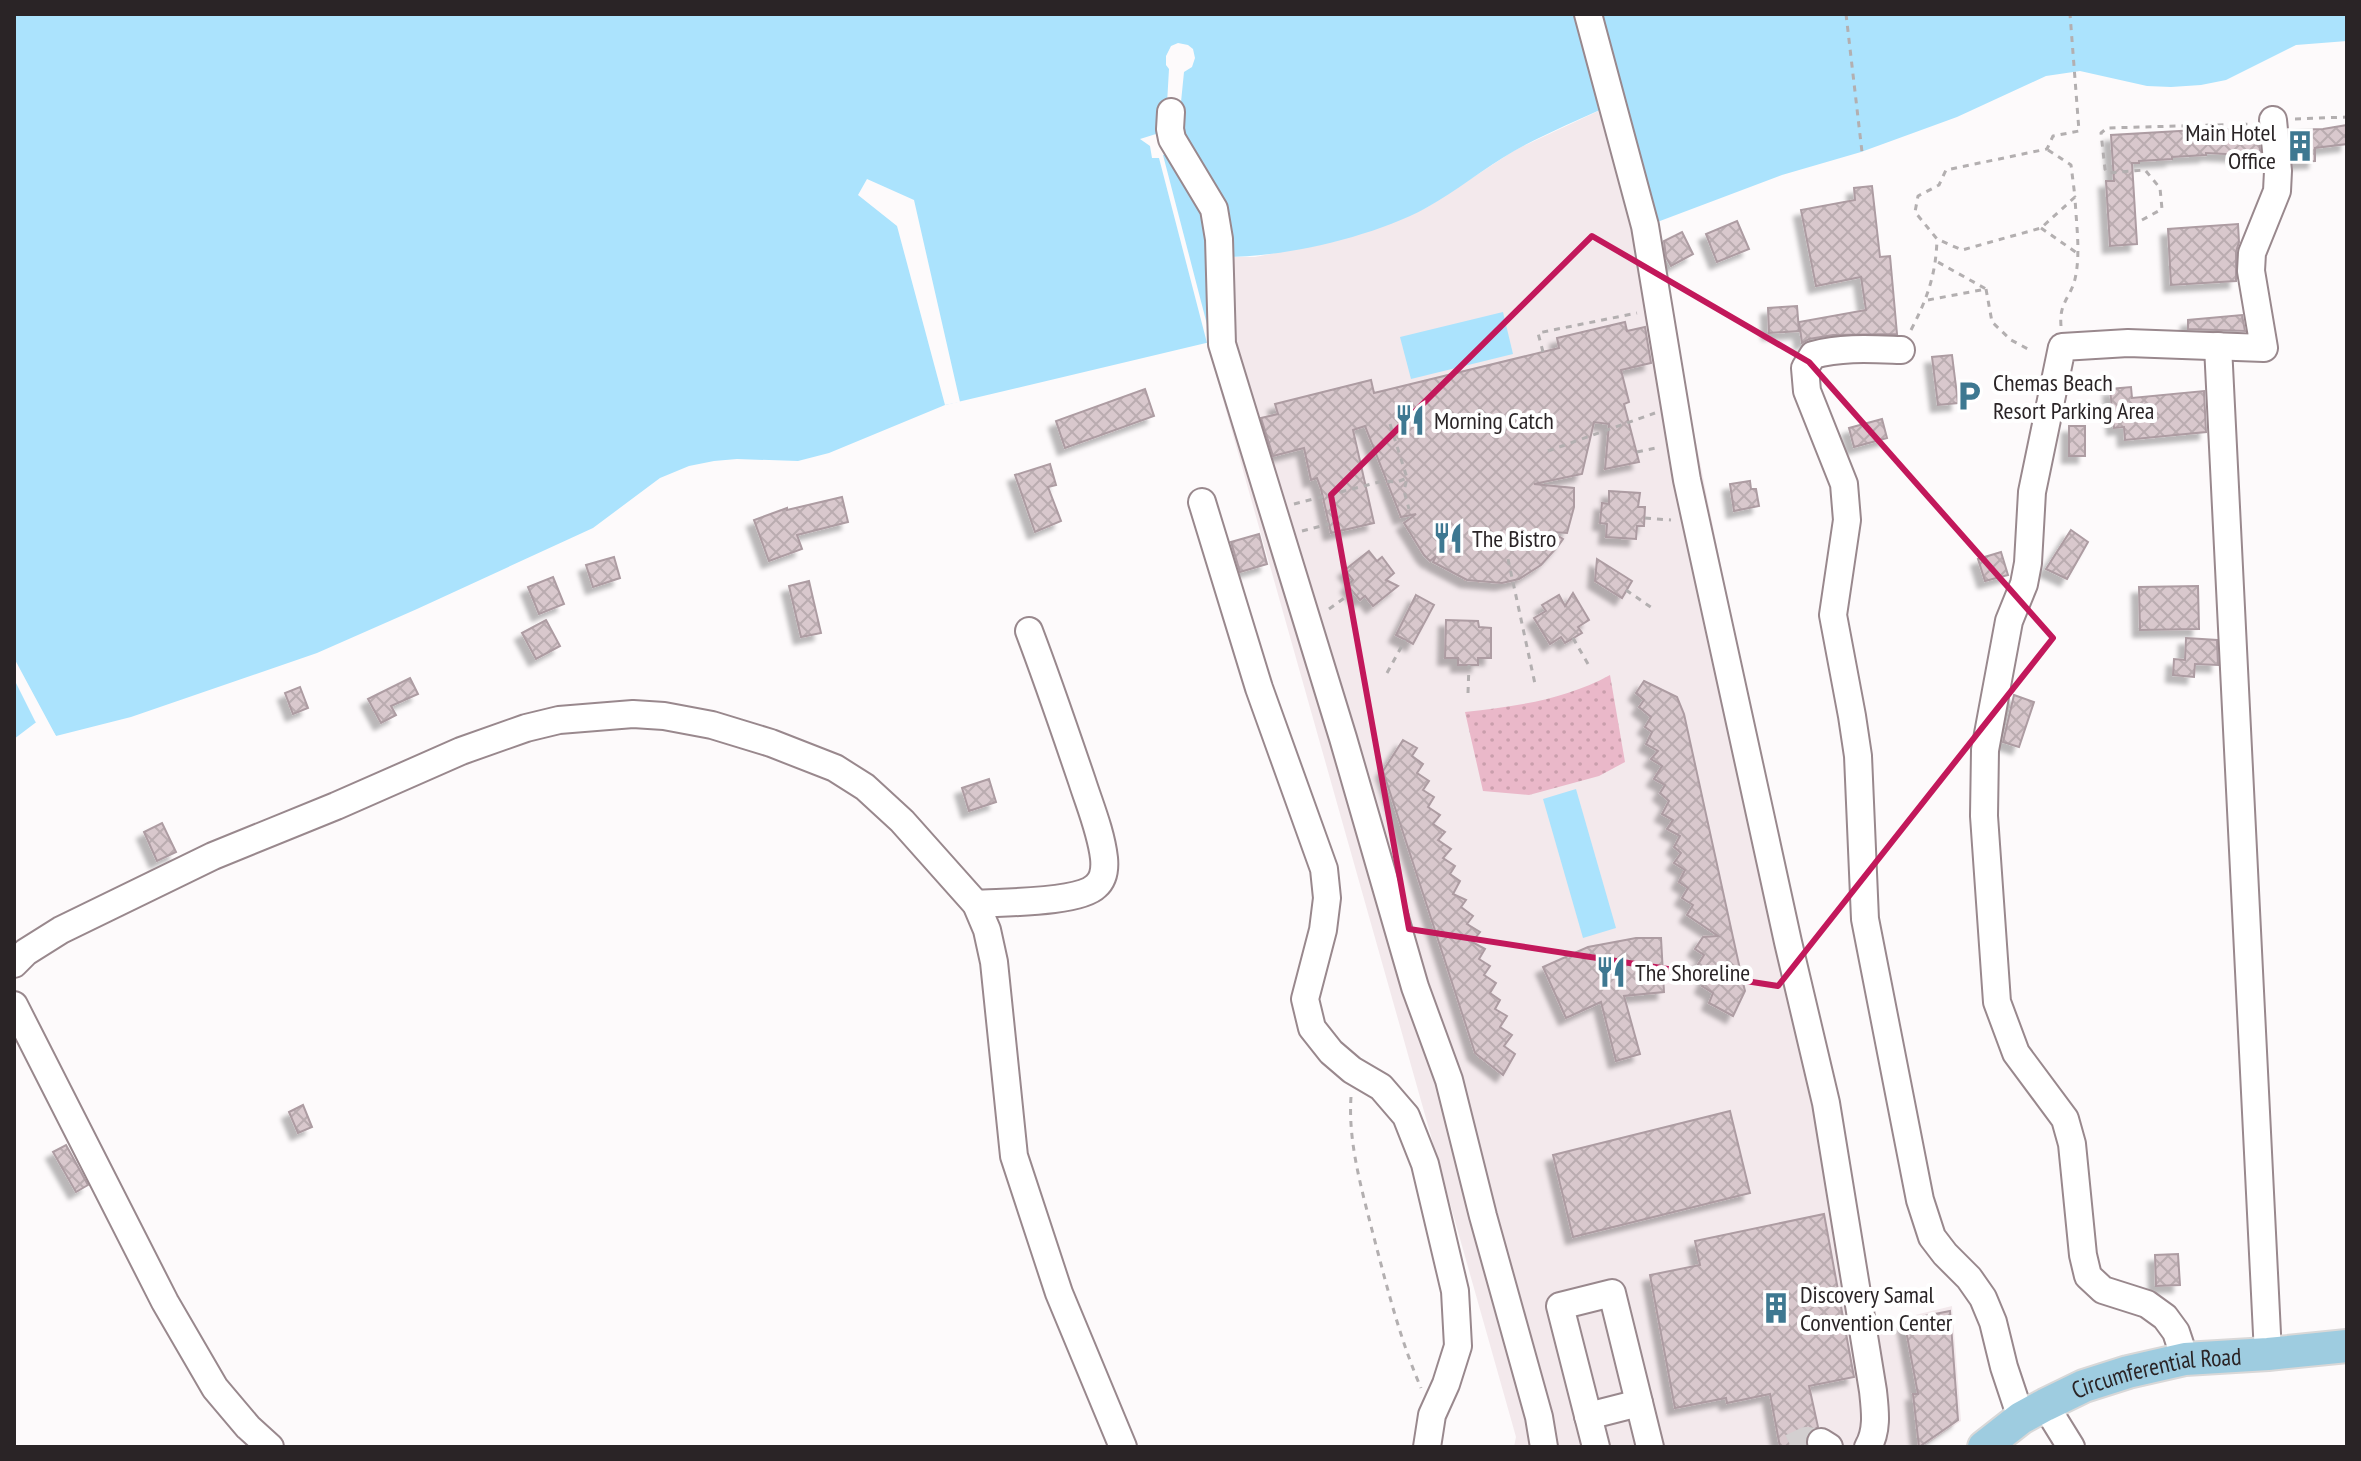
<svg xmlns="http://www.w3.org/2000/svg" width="2361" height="1461" font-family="'PT Sans Narrow',sans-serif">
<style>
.built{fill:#f3e9ec}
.grass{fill:url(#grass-dots)}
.water{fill:#abe3fd}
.pier{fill:#fdfafb}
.building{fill:url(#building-cross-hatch);stroke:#ad9ca2;stroke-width:2;filter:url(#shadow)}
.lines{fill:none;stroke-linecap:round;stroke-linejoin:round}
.minor-tunnel{stroke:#d3cfd0;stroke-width:26;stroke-dasharray:26 13;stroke-linecap:butt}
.minor-casing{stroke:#99888d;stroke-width:30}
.major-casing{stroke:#d9d8d8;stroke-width:36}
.path{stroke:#b3afb0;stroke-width:3;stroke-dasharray:6 6;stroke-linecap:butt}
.minor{stroke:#fff;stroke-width:26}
.major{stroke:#9ecce0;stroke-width:32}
.marked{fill:none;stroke:#c2185b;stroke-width:6;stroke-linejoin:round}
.labels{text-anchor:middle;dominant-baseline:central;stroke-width:8;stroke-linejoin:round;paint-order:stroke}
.poi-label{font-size:24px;fill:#2a2426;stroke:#fff;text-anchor:start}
.street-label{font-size:24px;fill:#2a2426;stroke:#fff}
</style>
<defs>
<pattern id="grass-dots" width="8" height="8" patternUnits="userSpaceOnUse" patternTransform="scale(2)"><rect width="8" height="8" fill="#eab8c9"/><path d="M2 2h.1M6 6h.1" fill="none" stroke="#c99eac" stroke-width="1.8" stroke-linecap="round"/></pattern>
<pattern id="building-cross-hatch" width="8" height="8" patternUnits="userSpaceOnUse" patternTransform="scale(2)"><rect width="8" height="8" fill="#d9c8cd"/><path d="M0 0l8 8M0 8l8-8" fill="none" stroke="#baacb0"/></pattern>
<filter id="shadow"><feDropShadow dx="-7" dy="7" stdDeviation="2" flood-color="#0004"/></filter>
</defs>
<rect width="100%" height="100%" fill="#fdfafb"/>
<!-- built -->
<polygon class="built" points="1609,106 1652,224 1874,1325 1952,1306 1961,1421 1923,1447 1514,1447 1516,1437 1207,343 1227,337 1225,257 1255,257 1336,241 1426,208 1515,150"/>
<!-- grass -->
<path class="grass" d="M 1610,675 L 1625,762 L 1599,776 L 1529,795 L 1483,791 L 1465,712 C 1517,706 1564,700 1610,675 Z"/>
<!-- water -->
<g class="water">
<path d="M 14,14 L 2347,14 L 2347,41 L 2296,45 L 2226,80 L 2201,85 L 2171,87 L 2147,86 L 2080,71 L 2046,76 L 1957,117 L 1861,152 L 1782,175 L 1652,224 L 1608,106 C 1577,121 1544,134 1514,151 C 1484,168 1457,191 1426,208 C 1372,237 1286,257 1225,257 L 1227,338 L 945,405 L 829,453 L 798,461 L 737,459 L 714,461 L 689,466 L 660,478 L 593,528 L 417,609 L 317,653 L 131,717 L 56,736 L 43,717 L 14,739 Z"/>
<polygon points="1503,312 1513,354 1411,379 1400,337"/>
<polygon points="1576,789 1616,928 1583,938 1543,799"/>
</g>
<!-- pier -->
<g class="pier">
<polygon points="1178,43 1188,45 1193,49 1195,58 1192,67 1184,72 1178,132 1223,211 1227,338 1207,343 1159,158 1152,158 1150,146 1140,139 1156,134 1163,143 1167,154 1163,155 1210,336 1214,335 1206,248 1213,233 1213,217 1190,195 1189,184 1165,138 1169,69 1166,65 1166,56 1171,46"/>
<polygon points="867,179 914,200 960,402 945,405 897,226 858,195"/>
<polygon points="14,658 56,736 53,739 42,722 37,724 35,721 14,679"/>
</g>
<!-- building -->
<g class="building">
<polygon points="2347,125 2347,144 2315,148 2315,161 2293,162 2290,130 2323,129"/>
<polygon points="2214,129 2239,130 2239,133 2258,132 2261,159 2245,160 2245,155 2206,153 2206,155 2172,157 2172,159 2139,161 2139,163 2132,163 2137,244 2110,246 2106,181 2114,181 2111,135"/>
<polygon points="1872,186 1880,257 1890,256 1897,334 1833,335 1809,339 1802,343 1799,322 1866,310 1861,277 1816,286 1801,210 1855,200 1854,188"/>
<polygon points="1737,221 1749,249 1717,262 1706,234"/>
<polygon points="2238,224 2239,242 2236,252 2236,281 2171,285 2168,229"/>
<polygon points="1682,232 1693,254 1671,266 1666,257 1664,241"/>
<polygon points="1797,306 1799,331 1769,333 1768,308"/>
<polygon points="2242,315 2245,331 2188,329 2188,320"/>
<polygon points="1625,322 1627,331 1645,327 1651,363 1621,370 1629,402 1624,404 1639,462 1605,469 1609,424 1594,422 1582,474 1534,484 1574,488 1574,507 1567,533 1552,532 1563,539 1558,546 1541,565 1519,579 1502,583 1467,580 1433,562 1436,556 1430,561 1424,555 1404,523 1416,514 1401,517 1365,426 1353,430 1374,523 1331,533 1321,489 1317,478 1311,480 1304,448 1273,456 1261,418 1278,414 1275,404 1371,380 1374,393 1559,348 1557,338"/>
<polygon points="1952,355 1958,403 1938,405 1932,357"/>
<polygon points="2131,387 2132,398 2204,391 2206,432 2125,440 2124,427 2114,428 2110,389"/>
<polygon points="1145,389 1154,416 1065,448 1056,421"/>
<polygon points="1882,419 1887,438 1854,447 1849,428"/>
<rect x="2069" y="426" width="16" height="30"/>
<polygon points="1050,464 1056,485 1048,487 1061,521 1035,532 1015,475"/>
<polygon points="1750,481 1751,489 1756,489 1759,506 1734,511 1730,484"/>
<polygon points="1609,491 1640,493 1638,507 1645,507 1644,526 1637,526 1636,539 1606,537 1607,524 1600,523 1602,503 1609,504"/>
<polygon points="842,497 848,522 797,535 802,549 769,561 754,520 787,508 787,510"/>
<polygon points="2071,530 2088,542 2067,579 2046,569"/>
<polygon points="1259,534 1267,564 1240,572 1231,542"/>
<polygon points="1369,551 1377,561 1382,557 1394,573 1386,580 1398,586 1373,606 1365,596 1360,600 1353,592 1348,585 1353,580 1345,570"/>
<polygon points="2001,552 2008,575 1985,581 1978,559"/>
<polygon points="614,557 620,578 593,587 586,565"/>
<polygon points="1597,559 1632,581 1622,598 1595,581"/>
<polygon points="553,577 564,604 539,614 528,587"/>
<polygon points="809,581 821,633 801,637 789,586"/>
<polygon points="2198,586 2199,629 2140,630 2139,587"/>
<polygon points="1573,593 1589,620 1578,627 1582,633 1565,643 1561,637 1550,644 1534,618 1546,611 1542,605 1559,595 1565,606"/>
<polygon points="1416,595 1434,605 1413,644 1396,635"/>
<polygon points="546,620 560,646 536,659 522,633"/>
<polygon points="1446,620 1478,621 1479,627 1491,628 1491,658 1478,658 1478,665 1458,665 1458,658 1445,658"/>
<polygon points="2186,638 2217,640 2218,665 2195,664 2194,677 2173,675 2174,659 2185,660"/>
<polygon points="410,678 418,694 391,706 396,715 381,723 368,699"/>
<polygon points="1644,681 1677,697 1684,714 1743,983 1745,991 1733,1016 1709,1003 1713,993 1702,986 1707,975 1697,966 1704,955 1695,949 1703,937 1718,936 1687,915 1693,905 1682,898 1688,888 1679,882 1685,870 1674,863 1681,853 1674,847 1680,836 1667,829 1673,820 1662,814 1669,801 1660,793 1665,785 1654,779 1662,766 1651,759 1658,751 1646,744 1652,732 1645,727 1651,717 1639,707 1644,700 1636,693"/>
<polygon points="300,687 308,708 293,714 285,693"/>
<polygon points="2014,695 2034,702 2019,747 2003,742"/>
<polygon points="1403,740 1417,748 1412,756 1423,764 1417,773 1429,781 1423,790 1434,797 1428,807 1440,815 1433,824 1445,832 1438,840 1451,849 1443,858 1455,866 1450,874 1460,881 1453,894 1466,900 1461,907 1473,916 1467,924 1480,932 1472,942 1485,949 1479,959 1490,966 1484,975 1496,983 1490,993 1500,1000 1495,1009 1507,1016 1500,1027 1512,1035 1504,1046 1515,1054 1503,1075 1475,1053 1383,771"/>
<polygon points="989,779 996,802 969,811 962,788"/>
<polygon points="162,823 176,852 157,861 144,832"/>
<polygon points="1636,938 1661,938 1664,992 1624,996 1640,1054 1616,1061 1601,1002 1566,1018 1543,967 1588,947"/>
<polygon points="303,1105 312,1127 298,1133 289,1112"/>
<polygon points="1730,1111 1750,1193 1573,1237 1553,1155"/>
<polygon points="66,1145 88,1185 76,1192 53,1152"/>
<polygon points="1824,1214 1854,1377 1809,1386 1818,1427 1807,1434 1806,1447 1780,1447 1770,1394 1727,1403 1726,1398 1675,1408 1650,1275 1700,1265 1695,1241"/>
<polygon points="2178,1254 2180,1285 2156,1286 2155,1255"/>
<polygon points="1950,1311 1958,1420 1919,1447 1913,1394 1918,1394 1904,1320"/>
</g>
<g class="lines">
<!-- minor-tunnel -->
<polyline class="minor-tunnel" points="1791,1447 1806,1440 1821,1442"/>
<defs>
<g id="minor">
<path d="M 1588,14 L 1645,226 L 1687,480 L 1788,942 L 1826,1103 L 1873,1391 C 1875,1410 1878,1430 1868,1447"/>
<polyline points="1171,112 1170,129 1172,139 1214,209 1219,239 1222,344 1343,738 1415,987 1449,1080 1483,1216 1539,1417 1544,1447"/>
<polyline points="2218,346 2268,1354"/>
<path d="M 1901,350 C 1871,349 1842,347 1813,355 L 1805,368 L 1807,391 L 1844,484 L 1847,520 L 1833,615 L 1852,716 L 1858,756 L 1865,919 L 1920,1200 L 1932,1237 L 1945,1254 L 1969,1278 L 1983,1298 L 1993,1322 L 2004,1367 L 2021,1418"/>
<polyline points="1202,502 1259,688 1324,869 1327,898 1323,930 1305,999 1312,1028 1331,1052 1352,1070 1381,1087 1406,1116 1425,1164 1455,1291 1458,1346 1446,1384 1432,1415 1427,1447"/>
<path d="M 976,904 C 1003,902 1079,903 1096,886 C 1104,879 1105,868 1104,858 C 1101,832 1090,806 1082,781 C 1065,731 1048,681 1029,631"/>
<polyline points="14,964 26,952 61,930 213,856 336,806 461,751 526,728 559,720 633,714 664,716 712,725 771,743 835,768 865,787 902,821 976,904 987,930 994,962 1014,1156 1059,1293 1123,1447"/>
<polyline points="14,1005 165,1302 215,1388 248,1427 270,1447"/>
<polyline points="2185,1359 2176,1332 2165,1317 2147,1304 2103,1290 2088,1276 2083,1255 2072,1144 2065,1119 2016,1053 1997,1002 1984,816 1985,750 2009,621 2024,584 2028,563 2032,492 2062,347 2128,343 2264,348 2251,271 2252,253 2277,191 2278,171 2273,120"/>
<polyline points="2045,1405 2071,1447"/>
<polyline points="1588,1416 1639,1403"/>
<polyline points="1821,1442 1829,1447"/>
<polyline points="1596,1447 1560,1306 1612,1293 1650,1447"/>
</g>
<g id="major">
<path id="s1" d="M 1984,1447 L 2021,1418 L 2045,1405 L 2084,1386 L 2128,1372 L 2185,1359 L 2268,1354 L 2347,1346"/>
</g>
</defs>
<!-- minor casing -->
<use href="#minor" class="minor-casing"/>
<!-- major casing -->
<use href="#major" class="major-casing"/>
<!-- path -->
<g class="path">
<polyline points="1846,14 1862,152"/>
<polyline points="2295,119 2347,117"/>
<polyline points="2048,150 2071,165 2075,197"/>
<polyline points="2142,220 2162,209 2160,188 2145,170 2108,173 2105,169 2101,133 2107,128 2252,124"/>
<polyline points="2041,228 2077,253"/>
<polyline points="1986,289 1992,322 2011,340 2028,349"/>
<polyline points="1928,300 1986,289 1936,261"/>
<path d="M 2061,326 C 2059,302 2070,299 2075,279 C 2081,253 2076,223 2075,197 L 2041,228 L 1962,250 L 1937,239 L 1915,212 L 1918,196 L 1939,185 L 1946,170 L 2047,149 L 2053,136 L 2079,131 L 2070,14"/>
<path d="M 1911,330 C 1927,299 1936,275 1937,239"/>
<polyline points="1543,352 1538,333 1637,313"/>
<polyline points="1390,424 1407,478 1404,491 1409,509"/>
<polyline points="1548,451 1655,413"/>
<polyline points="1637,452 1660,447"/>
<polyline points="1294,504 1383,481 1397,482 1407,478"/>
<polyline points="1645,518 1671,520"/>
<polyline points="1302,531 1329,524"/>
<polyline points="1508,559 1535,684"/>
<polyline points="1626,590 1652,608"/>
<polyline points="1329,609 1353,592"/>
<polyline points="1573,638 1588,664"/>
<polyline points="1387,673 1405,640"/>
<polyline points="1468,693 1469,665"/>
<path d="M 1351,1097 C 1348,1141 1361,1187 1372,1230 C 1386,1283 1399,1337 1421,1388"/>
</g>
<!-- minor -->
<use href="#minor" class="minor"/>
<!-- major -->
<use href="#major" class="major"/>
</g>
<!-- marked area -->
<path class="marked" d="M 1592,236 L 1809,362 L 2053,638 L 1778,986 L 1409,929 L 1331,495 Z"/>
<!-- icons -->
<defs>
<symbol id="building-bare" viewBox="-9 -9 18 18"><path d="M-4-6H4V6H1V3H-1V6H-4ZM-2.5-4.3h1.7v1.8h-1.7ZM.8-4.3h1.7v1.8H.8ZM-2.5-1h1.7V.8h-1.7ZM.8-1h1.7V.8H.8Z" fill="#3e7891" stroke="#fff" stroke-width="2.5" paint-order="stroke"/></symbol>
<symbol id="parking-bare" viewBox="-9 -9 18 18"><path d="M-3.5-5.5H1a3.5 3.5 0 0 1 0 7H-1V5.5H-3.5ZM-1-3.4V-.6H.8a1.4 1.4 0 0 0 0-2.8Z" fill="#3e7891" stroke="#fff" stroke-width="2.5" paint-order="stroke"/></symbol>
<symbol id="restaurant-bare" viewBox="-9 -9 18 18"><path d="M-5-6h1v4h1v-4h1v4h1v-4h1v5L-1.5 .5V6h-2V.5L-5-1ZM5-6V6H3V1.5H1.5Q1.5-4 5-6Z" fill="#3e7891" stroke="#fff" stroke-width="2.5" paint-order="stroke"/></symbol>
</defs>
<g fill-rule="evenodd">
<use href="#building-bare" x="2278" y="124" width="44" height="44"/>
<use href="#parking-bare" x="1947" y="374" width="44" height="44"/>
<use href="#restaurant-bare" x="1388" y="398" width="44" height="44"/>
<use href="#restaurant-bare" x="1426" y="516" width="44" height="44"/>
<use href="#restaurant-bare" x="1589" y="950" width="44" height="44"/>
<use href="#building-bare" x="1754" y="1286" width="44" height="44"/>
</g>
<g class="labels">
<!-- poi labels -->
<g class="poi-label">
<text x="2276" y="132" text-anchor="end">Main Hotel<tspan x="2276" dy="28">Office</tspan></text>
<text x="1993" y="382">Chemas Beach<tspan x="1993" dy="28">Resort Parking Area</tspan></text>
<text x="1434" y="420">Morning Catch</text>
<text x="1472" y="538">The Bistro</text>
<text x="1635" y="972">The Shoreline</text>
<text x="1800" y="1294">Discovery Samal<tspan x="1800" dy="28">Convention Center</tspan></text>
</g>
<!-- street labels -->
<g class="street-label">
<text stroke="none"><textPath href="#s1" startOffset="192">Circumferential Road</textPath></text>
</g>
</g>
<!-- border -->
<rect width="2361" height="1461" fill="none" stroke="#2a2426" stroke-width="32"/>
</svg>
